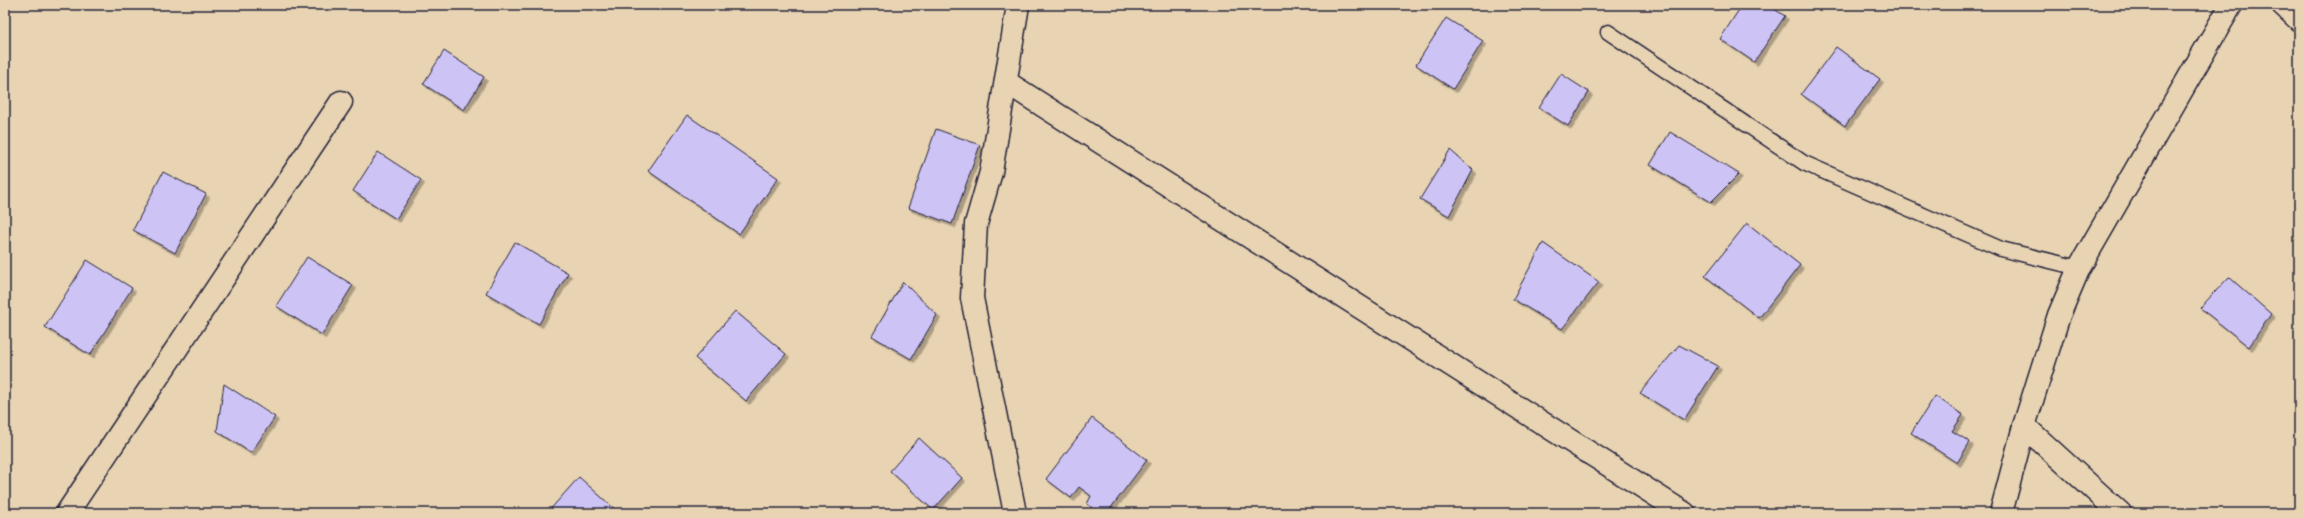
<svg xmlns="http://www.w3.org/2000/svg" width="2304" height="518" font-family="'Playpen Sans',sans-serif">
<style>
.building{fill:#cdc3f5;stroke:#22223b;filter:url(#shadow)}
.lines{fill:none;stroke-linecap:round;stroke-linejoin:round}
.service-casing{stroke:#22223b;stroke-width:17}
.minor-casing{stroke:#22223b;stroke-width:25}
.tertiary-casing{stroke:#22223b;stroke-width:25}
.service{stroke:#e8d3b2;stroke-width:14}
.minor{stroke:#e8d3b2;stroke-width:22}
.tertiary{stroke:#e8d3b2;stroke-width:22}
</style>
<defs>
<filter id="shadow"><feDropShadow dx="3.5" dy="3.5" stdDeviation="0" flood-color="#0004"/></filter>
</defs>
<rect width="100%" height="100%" fill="#e8d3b2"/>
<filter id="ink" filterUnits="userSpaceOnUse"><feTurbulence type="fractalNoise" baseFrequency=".025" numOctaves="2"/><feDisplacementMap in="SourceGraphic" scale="8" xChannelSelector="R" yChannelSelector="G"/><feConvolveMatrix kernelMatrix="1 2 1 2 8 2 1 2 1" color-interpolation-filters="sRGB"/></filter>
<g filter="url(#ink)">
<!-- building -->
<g class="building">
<polygon points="1742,5 1768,5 1785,16 1754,62 1720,39"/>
<polygon points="1446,18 1483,41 1453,89 1416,65"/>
<polygon points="1836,47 1880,79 1845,126 1801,94"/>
<polygon points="444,51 484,77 464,110 423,84"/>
<polygon points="1561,74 1589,92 1568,126 1539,108"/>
<polygon points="687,115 778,178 739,234 648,171"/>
<polygon points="936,129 980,145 952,224 908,208"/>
<polygon points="1670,132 1739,174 1711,202 1650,165"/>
<polygon points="1450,150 1473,170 1449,216 1420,199"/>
<polygon points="378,152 421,180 396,219 353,191"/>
<polygon points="163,172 206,194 175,253 133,230"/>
<polygon points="1747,223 1800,265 1759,318 1705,276"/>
<polygon points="515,242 568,273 539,324 486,293"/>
<polygon points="1543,243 1599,282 1562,329 1513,299"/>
<polygon points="307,257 353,285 322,335 276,306"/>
<polygon points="87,260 132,288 90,355 45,327"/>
<polygon points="2229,277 2271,314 2249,347 2200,308"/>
<polygon points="903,282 937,315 911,359 872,336"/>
<polygon points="735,311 786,354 746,401 695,358"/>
<polygon points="1679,345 1718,366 1684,420 1640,393"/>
<polygon points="224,384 275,417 251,453 217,431"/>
<polygon points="1935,396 1963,415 1952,431 1970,442 1957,463 1911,433"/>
<polygon points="1092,418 1147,460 1107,513 1099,513 1087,504 1091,496 1079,487 1071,498 1046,479"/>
<polygon points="919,438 962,478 933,510 890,471"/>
<polygon points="579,477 619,513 547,513"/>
</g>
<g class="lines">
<defs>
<polyline id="service" points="1608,32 1804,163 2001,249 2079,268"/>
<g id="minor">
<polyline points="2283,5 2299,20"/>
<polyline points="1006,82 1684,513"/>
<polyline points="2024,426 2120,513"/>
<polyline points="67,513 341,102"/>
<polyline points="1015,513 972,298 976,224 991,172 1018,5"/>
</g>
<polyline id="tertiary" points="2001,513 2024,426 2059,315 2079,268 2231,5"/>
</defs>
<!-- service casing -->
<use href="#service" class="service-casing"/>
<!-- minor casing -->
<use href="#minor" class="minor-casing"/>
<!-- tertiary casing -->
<use href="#tertiary" class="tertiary-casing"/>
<!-- service -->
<use href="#service" class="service"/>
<!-- minor -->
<use href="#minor" class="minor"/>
<!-- tertiary -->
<use href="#tertiary" class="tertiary"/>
</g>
</g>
<!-- margin -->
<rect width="2304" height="518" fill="none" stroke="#e8d3b2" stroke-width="20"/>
<rect x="10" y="10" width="2284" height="498" fill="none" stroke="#22223b" stroke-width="1.5" filter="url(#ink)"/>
</svg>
